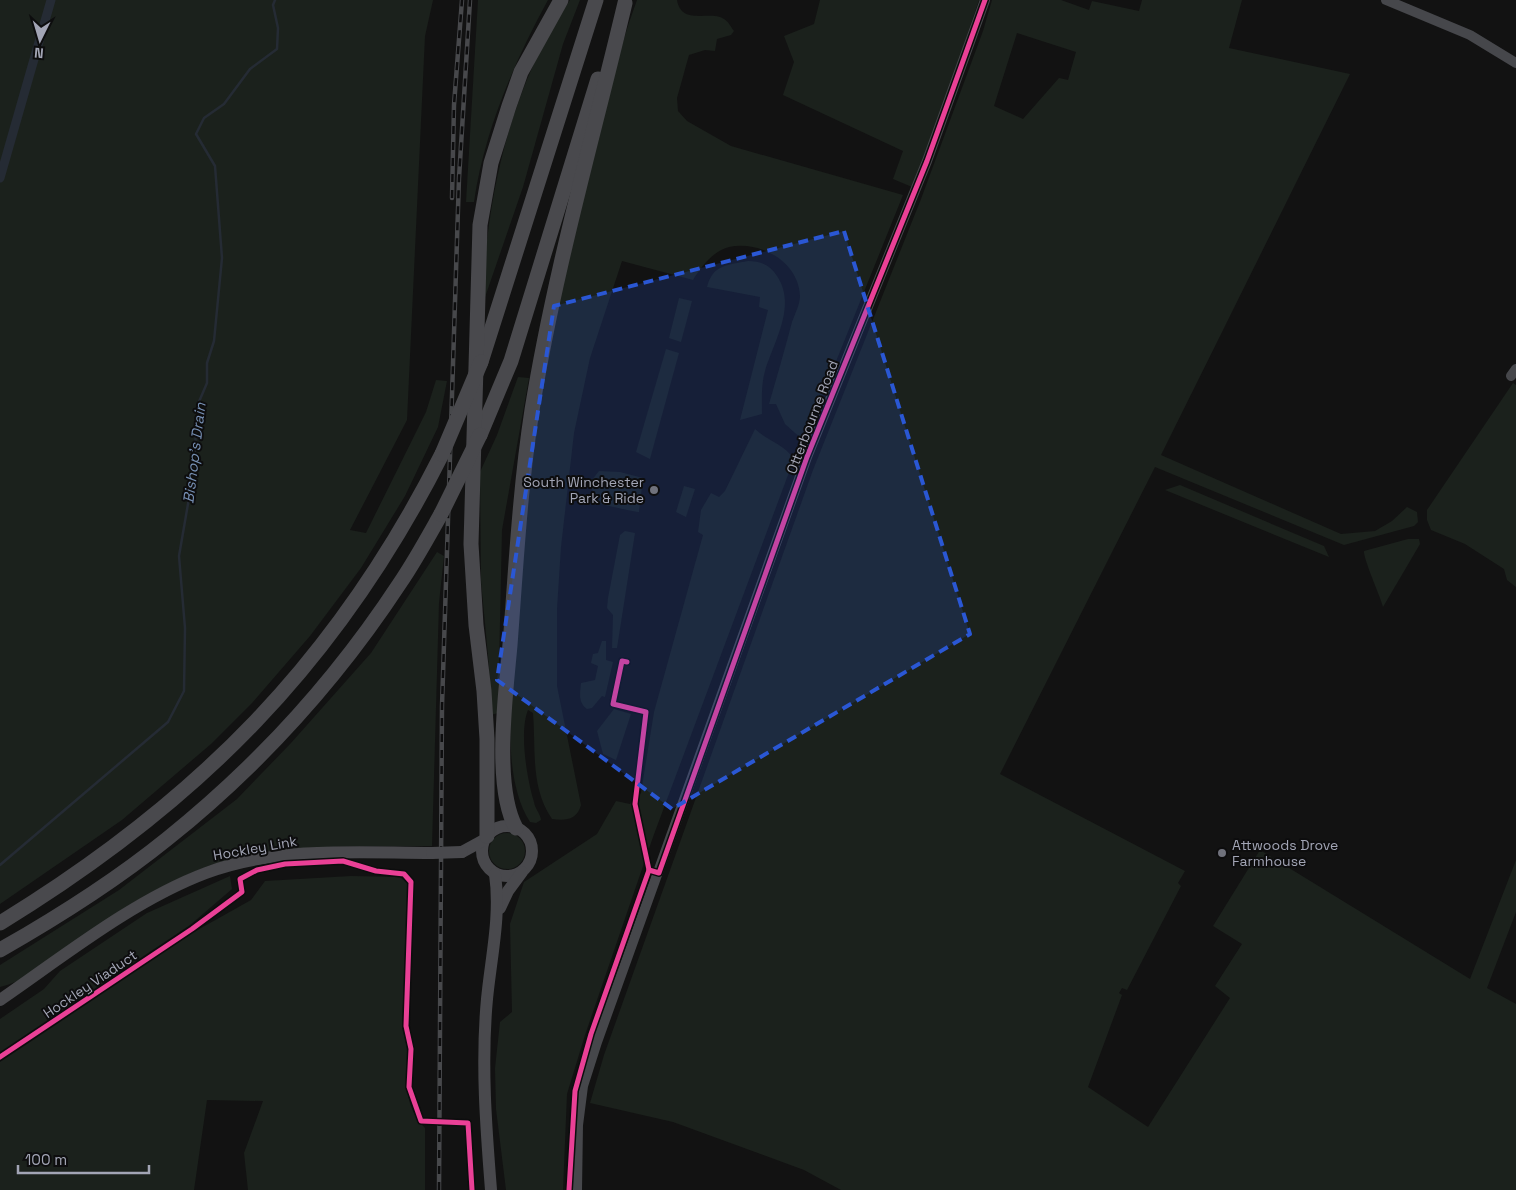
<svg xmlns="http://www.w3.org/2000/svg" width="1516" height="1190" font-family="'Space Grotesk',sans-serif">
<style>
.green{fill:#1b211c;fill-rule:evenodd}
.lines{fill:none;stroke-linecap:round;stroke-linejoin:round}
.stream{stroke:#252b34;stroke-width:2.5}
.canal{stroke:#252b34;stroke-width:9}
.minor{stroke:#46474b;stroke-width:10}
.major{stroke:#49494d;stroke-width:12}
.highway{stroke:#49494d;stroke-width:15}
.rail-casing{stroke:#47484b;stroke-width:4.5}
.rail{stroke:#0d0d0e;stroke-width:2.5;stroke-dasharray:8;stroke-linecap:butt}
.major-bridge{stroke:#49494d;stroke-width:12}
.highway-bridge{stroke:#49494d;stroke-width:15}
.cycleway-casing{stroke:#0d0d0e;stroke-width:8}
.cycleway{stroke:#ea4096;stroke-width:5}
.marked{fill:#2a57d4;fill-opacity:0.2;stroke:#2a57d4;stroke-width:4;stroke-dasharray:10 6;stroke-linejoin:round}
.poi-dot{fill:#70727c;stroke:#0d0d0e;stroke-width:2}
.labels{text-anchor:middle;dominant-baseline:central;stroke-width:4;stroke-linejoin:round;paint-order:stroke}
.street-label{font-size:14px;fill:#a2a5b5;stroke:#0d0d0e}
.poi-label{font-size:14px;fill:#a2a5b5;stroke:#0d0d0e;text-anchor:end}
.water-label{font-size:15px;font-style:italic;fill:#768fb3;stroke:#0d0d0e}
</style>
<rect width="100%" height="100%" fill="#121212"/>
<!-- green -->
<g class="green">
<polygon points="0,0 433,0 425,36 407,420 350,530 366,533 426,412 436,380 447,381 438,427 405,496 361,568 310,636 252,703 211,744 122,820 0,904"/>
<path d="M 478,0 L 548,0 C 514,62 484,132 474,202 L 466,202 Z"/>
<path d="M 570,0 L 580,0 L 563,44 L 523,187 L 482,306 C 486,200 509,88 570,0 Z"/>
<path d="M 637,0 L 677,0 C 681,26 711,10 724,19 C 728,21 731,27 734,31 L 731,35 L 717,39 L 715,51 L 705,50 L 689,55 L 677,98 L 678,111 L 687,121 L 731,146 L 903,195 L 804,441 L 785,424 L 776,404 L 769,404 C 777,376 785,349 792,322 C 795,314 800,304 800,296 C 799,262 760,240 729,247 C 713,251 701,267 693,280 L 622,261 L 590,358 L 574,433 L 561,547 L 557,609 L 557,686 L 581,805 C 577,820 565,821 552,819 C 530,787 536,749 533,713 L 528,710 C 519,732 527,779 534,802 C 535,809 540,813 541,820 L 536,823 L 530,822 C 498,771 514,685 518,627 C 522,574 524,521 530,468 C 541,371 565,277 587,183 C 602,121 615,59 637,0 Z"/>
<polygon points="820,0 979,0 948,92 912,187 893,179 903,151 783,95 794,62 784,36 814,24"/>
<path d="M 992,0 L 1061,0 L 1089,10 L 1092,1 L 1139,11 L 1142,0 L 1242,0 L 1229,48 L 1350,74 L 1161,455 L 1341,534 L 1375,531 L 1392,521 L 1407,507 L 1417,512 L 1418,522 L 1414,526 L 1344,545 L 1155,467 L 1000,774 L 1185,871 L 1178,883 L 1181,886 L 1127,990 L 1122,988 L 1119,993 L 1122,995 L 1088,1087 L 1148,1127 L 1230,998 L 1215,986 L 1242,944 L 1213,926 L 1260,850 L 1470,979 L 1516,860 L 1516,912 L 1487,988 L 1516,1004 L 1516,1190 L 841,1190 L 804,1170 L 673,1122 L 590,1103 L 604,1055 L 813,470 L 921,199 L 983,31 ZM 1017,33 L 1076,52 L 1068,80 L 1059,78 L 1023,119 L 994,106 Z"/>
<path d="M 748,261 C 761,261 770,265 777,276 C 797,306 774,341 765,371 C 761,385 762,399 762,414 L 740,420 L 768,310 L 759,307 L 760,297 L 707,287 C 713,264 728,265 748,261 Z"/>
<polygon points="679,298 692,301 681,342 669,338"/>
<polygon points="666,349 679,353 650,459 636,452"/>
<polygon points="518,377 529,378 502,530 498,713 491,715 489,666 481,581 480,472 497,435"/>
<polygon points="1513,383 1516,385 1516,587 1507,580 1504,569 1465,544 1431,530 1427,520 1427,510"/>
<path d="M 755,429 C 769,442 783,443 794,459 L 653,837 L 585,1035 L 567,1094 L 563,1190 L 506,1190 L 496,1109 L 495,1068 L 500,1022 L 512,1012 L 510,924 L 524,882 L 597,834 L 616,801 L 630,804 L 641,793 L 654,712 L 703,535 L 698,532 L 701,510 L 711,493 L 719,497 L 725,491 Z"/>
<path d="M 599,471 L 620,472 L 643,478 L 639,512 C 635,512 605,505 600,504 L 598,497 L 588,485 Z"/>
<polygon points="1180,485 1324,546 1329,557 1165,490"/>
<polygon points="684,486 695,489 686,517 676,512"/>
<polygon points="625,531 635,533 617,648 612,648 613,615 607,608 608,598 620,535"/>
<path d="M 1408,539 L 1419,539 L 1420,544 L 1383,607 C 1380,596 1363,558 1364,551 Z"/>
<path d="M 437,552 L 444,556 L 439,603 L 432,846 C 376,847 320,844 265,852 C 217,858 172,880 131,904 C 92,926 42,978 0,987 L 0,965 L 119,890 L 237,799 L 291,743 L 371,653 Z"/>
<path d="M 602,641 L 606,641 L 606,660 L 613,662 L 605,697 L 602,696 L 592,708 L 587,709 C 578,703 580,693 581,683 L 595,680 L 598,666 L 591,663 L 593,654 L 598,653 Z"/>
<polygon points="614,709 631,714 616,760 603,754 597,731"/>
<circle cx="507" cy="851" r="18"/>
<polygon points="230,876 232,889 190,925 0,1052 0,1019 44,989 60,971 147,913"/>
<path d="M 351,876 L 400,877 L 408,884 L 402,1028 C 404,1036 407,1044 407,1051 C 408,1082 402,1104 425,1128 L 425,1190 L 248,1190 L 244,1153 L 263,1101 L 207,1100 L 194,1190 L 0,1190 L 0,1062 L 194,932 L 251,900 L 265,881 Z"/>
</g>
<g class="lines">
<!-- stream -->
<polyline class="stream" points="0,865 168,722 184,691 185,628 179,556 193,475 198,404 207,383 207,363 214,341 222,258 215,166 196,134 204,118 224,104 250,69 277,49 278,28 273,5 275,0"/>
<!-- canal -->
<polyline class="canal" points="0,178 51,0"/>
<!-- minor -->
<g class="minor">
<polyline points="1386,0 1470,35 1516,63"/>
<polyline points="1511,376 1516,369"/>
<polyline points="577,1190 578,1125 583,1086 597,1042 807,457 927,161 985,0"/>
</g>
<!-- major -->
<g class="major">
<circle cx="507" cy="851" r="25"/>
<polyline points="462,852 484,840"/>
<polyline points="500,908 508,891 522,872"/>
<path d="M 0,1000 C 64,956 134,900 206,873 C 277,846 358,853 432,853"/>
<path d="M 491,1190 C 486,1127 481,1063 487,999 C 491,957 501,916 495,874"/>
</g>
<!-- highway -->
<g class="highway">
<polyline points="481,362 596,0"/>
<polyline points="480,435 511,361 598,79"/>
<path d="M 516,828 C 493,786 506,692 510,645 C 516,566 520,488 532,410 C 554,273 593,138 625,3"/>
<polyline points="487,836 487,739 484,691 476,625 471,544 480,225 491,163 509,106 521,72 561,0"/>
<path d="M 0,923 C 198,802 337,662 442,454"/>
<path d="M 0,950 C 58,917 115,881 167,839 C 257,767 337,679 400,583 C 415,561 428,537 441,514"/>
</g>
<defs>
<g id="rail">
<polyline points="452,198 454,105 462,0"/>
<polyline points="439,1190 442,706 459,178 470,0"/>
</g>
</defs>
<!-- rail casing -->
<use href="#rail" class="rail-casing"/>
<!-- rail -->
<use href="#rail" class="rail"/>
<!-- major-bridge -->
<polyline class="major-bridge" points="432,853 462,852"/>
<!-- highway-bridge -->
<g class="highway-bridge">
<polyline points="442,454 481,362"/>
<polyline points="441,514 480,435"/>
</g>
<defs>
<g id="cycleway">
<polyline points="649,870 659,873 807,457 927,161 985,0"/>
<polyline points="0,1057 192,929 242,892 240,879 257,870 285,864 343,861 376,871 404,874 411,882 406,1026 411,1049 409,1087 421,1121 468,1123 472,1190"/>
<polyline points="569,1190 575,1091 591,1034 649,870 635,804 646,712 613,704 622,661 627,662"/>
</g>
</defs>
<!-- cycleway casing -->
<use href="#cycleway" class="cycleway-casing"/>
<!-- cycleway -->
<use href="#cycleway" class="cycleway"/>
</g>
<!-- marked area -->
<path class="marked" d="M 844,231 L 970,634 L 672,809 L 497,680 L 554,306 Z"/>
<!-- markers -->
<g class="poi-dot">
<circle cx="654" cy="490" r="5"/>
<circle cx="1222" cy="853" r="5"/>
</g>
<g class="labels">
<!-- street labels -->
<g class="street-label">
<text transform="translate(812 417) rotate(-69)">Otterbourne Road</text>
<text transform="translate(255 848) rotate(-10)">Hockley Link</text>
<text transform="translate(90 984) rotate(-34)">Hockley Viaduct</text>
</g>
<!-- poi labels -->
<g class="poi-label">
<text x="644" y="482">South Winchester<tspan x="644" dy="16">Park &amp; Ride</tspan></text>
<text x="1232" y="845" text-anchor="start">Attwoods Drove<tspan x="1232" dy="16">Farmhouse</tspan></text>
</g>
<!-- water labels -->
<g class="water-label">
<text transform="translate(194 453) rotate(-83)">Bishop's Drain</text>
</g>
</g>
<!-- north arrow -->
<g transform="translate(40 40) rotate(185)" stroke="#0d0d0e" stroke-width="4" paint-order="stroke">
<path d="M0-4L9 19L0 12L-9 19Z" fill="#a2a5b5"/>
<text y="-8" font-size="14" font-weight="bold" text-anchor="middle" fill="#a2a5b5">N</text>
</g>
<!-- scale -->
<path d="M18 1165v8h131v-8" fill="none" stroke="#a2a5b5" stroke-width="2.5"/>
<text x="25" y="1165" font-size="15" fill="#a2a5b5" stroke="#0d0d0e" stroke-width="4" paint-order="stroke">100 m</text>
</svg>
